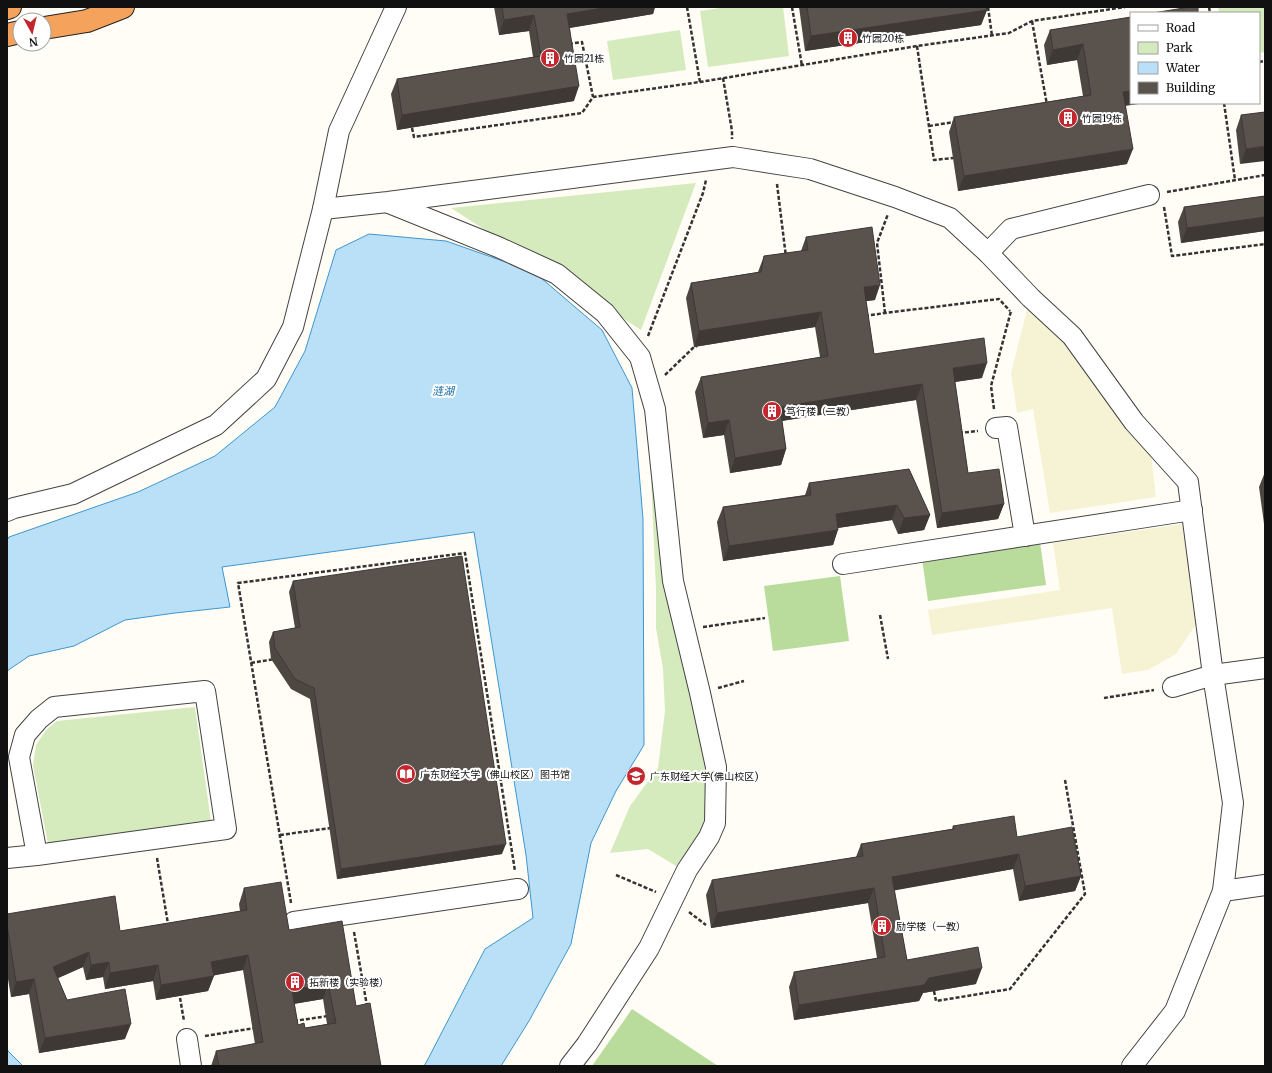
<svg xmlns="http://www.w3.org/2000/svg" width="1272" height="1073" font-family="Merriweather,'Noto Sans SC',serif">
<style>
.farmland{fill:#f6f3d4}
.green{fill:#d5ebbd}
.forest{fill:#b9dc9c}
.water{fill:#b9e0f7;stroke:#3f96cf}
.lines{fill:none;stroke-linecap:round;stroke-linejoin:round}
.street-casing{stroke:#444;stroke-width:22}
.highway-casing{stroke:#222;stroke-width:24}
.path{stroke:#333;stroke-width:2.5;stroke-dasharray:4 2;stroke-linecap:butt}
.street{stroke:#fff;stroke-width:20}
.highway{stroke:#f5a25d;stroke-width:22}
.wall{fill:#4d4742;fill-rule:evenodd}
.shaded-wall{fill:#3f3936}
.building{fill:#5a524d;stroke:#3f3936;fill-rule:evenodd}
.labels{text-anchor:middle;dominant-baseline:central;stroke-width:4;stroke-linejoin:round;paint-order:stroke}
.poi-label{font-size:10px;fill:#111;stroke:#fff;text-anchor:start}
.water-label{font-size:11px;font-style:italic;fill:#1768a6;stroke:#fff}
</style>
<rect width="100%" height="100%" fill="#fffdf5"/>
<!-- farmland -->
<g class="farmland">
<polygon points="1028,306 1064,340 1100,386 1151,456 1156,497 1050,513 1033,409 1017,413 1011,373"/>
<polygon points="1182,524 1197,623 1176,654 1148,670 1122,674 1112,608 932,635 928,610 1060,590 1053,543"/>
</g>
<!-- green -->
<g class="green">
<polygon points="727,7 783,7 789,56 708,67 700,11"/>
<polygon points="1218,7 1265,7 1265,52 1259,53 1259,13 1219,13"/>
<polygon points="680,30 686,70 613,80 607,41"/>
<polygon points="696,183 641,330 451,208"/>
<polygon points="651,478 661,511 708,762 709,821 676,866 648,849 610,853 630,806 658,768 665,711 663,669 656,628 656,589"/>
<polygon points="195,707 211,822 48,844 33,765 36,745 46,730 57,721"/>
</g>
<!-- forest -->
<g class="forest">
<polygon points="1040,542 1046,585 928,601 922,559"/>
<polygon points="840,576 849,641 773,651 764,586"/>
<polygon points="632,1009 718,1066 592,1066"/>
</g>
<!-- water -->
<g class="water">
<polygon points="369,234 446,241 534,272 602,330 632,388 643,519 644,745 616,791 591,843 571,944 529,1021 501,1066 424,1066 428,1059 485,949 533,918 526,855 474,532 222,567 230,607 175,613 125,620 74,646 29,656 7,671 7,540 9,537 138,492 215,456 275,407 305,351 336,250"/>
<polygon points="7,1049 8,1051 23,1066 7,1066"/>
</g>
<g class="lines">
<defs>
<g id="street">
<polyline points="389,203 498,247 557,274 605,313 640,357 655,409 673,581 700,693 716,767 715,823 709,837 687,870 649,948 587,1044 570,1066"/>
<polyline points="323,209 388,202 733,157 810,169 895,197 950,218 988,253 1031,298 1072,336 1134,422 1188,482 1213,675 1233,803 1223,891 1175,1011 1132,1066"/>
<polyline points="988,253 1011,229 1149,195"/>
<polyline points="996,428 1007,427 1025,536"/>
<polyline points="7,511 14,508 73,494 216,425 266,379 293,327 323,209 339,131 396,7"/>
<polyline points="843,564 1192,510"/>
<polyline points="1173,687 1213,675 1265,668"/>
<polyline points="7,858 37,855 226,829 205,691 54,707 39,719 25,735 19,757 37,855"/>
<polyline points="1223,891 1265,885"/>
<polyline points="294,922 518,889"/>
<polyline points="187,1039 191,1066"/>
</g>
<g id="highway">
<polyline points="7,8 10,7"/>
<polyline points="44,28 87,21 123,7"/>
<polyline points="7,35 20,32"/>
</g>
</defs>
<!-- street casing -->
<use href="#street" class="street-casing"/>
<!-- highway casing -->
<use href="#highway" class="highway-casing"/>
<!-- path -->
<g class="path">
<polyline points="687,7 700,82"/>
<polyline points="792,7 802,66"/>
<polyline points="988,7 992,36"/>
<polyline points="1209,7 1210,13"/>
<polyline points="1032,21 1047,105"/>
<polyline points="569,44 582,42 593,97"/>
<polyline points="917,46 934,160 953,158"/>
<polyline points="1259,62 1265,61"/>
<polyline points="723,78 732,131 732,139"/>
<polyline points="1224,103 1235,180"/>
<polyline points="929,126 954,122"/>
<polyline points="412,128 414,137 582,113 593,97 700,82 917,46 1009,33 1032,21 1125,7"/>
<polyline points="777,184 786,257"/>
<polyline points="1167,192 1265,175"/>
<polyline points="1164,207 1172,256 1265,244"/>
<polyline points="885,313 877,243 888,214"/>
<polyline points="865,316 885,313 999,299 1010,311"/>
<polyline points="648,336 703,193 706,180"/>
<polyline points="665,375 694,347 697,346"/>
<polyline points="994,409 991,386 1011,311"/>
<polyline points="959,433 978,431"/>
<polyline points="880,615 888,659"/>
<polyline points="703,627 765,618"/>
<polyline points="251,663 275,659"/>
<polyline points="718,688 744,681"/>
<polyline points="1104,698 1154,690"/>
<polyline points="280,835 331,828"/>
<polyline points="157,858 168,924"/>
<polyline points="616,875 656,892"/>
<polyline points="291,903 238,583 465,553 515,871"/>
<polyline points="689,912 706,925"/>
<polyline points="354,932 367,1006"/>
<polyline points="934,991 936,1001 1010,989 1085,894 1065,780"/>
<polyline points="179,992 184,1021"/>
<polyline points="294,1021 328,1016"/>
<polyline points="205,1036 255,1028"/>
</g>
<!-- street -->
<use href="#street" class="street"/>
<!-- highway -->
<use href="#highway" class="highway"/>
</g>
<!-- wall -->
<g class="wall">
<polygon points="494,7 655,7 653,14 570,28 574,101 397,130 391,94 397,79 533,57 529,31 499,35"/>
<polygon points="799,7 986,7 987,10 981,25 805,51"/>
<polygon points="1131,17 1126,106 1127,164 958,191 949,132 954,117 1083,96 1077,60 1047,65 1044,45 1050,30"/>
<polygon points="1265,112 1240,164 1236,130 1241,115"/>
<polygon points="1265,196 1265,231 1181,243 1178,222 1184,207"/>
<polygon points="806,237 875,300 866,301 874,354 982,378 955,382 968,473 1004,504 998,519 937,528 916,400 782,421 786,449 781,465 730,473 724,435 703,438 695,392 701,377 820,357 815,327 694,347 686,298 691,283 758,272 764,256 801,251"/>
<polygon points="909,469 930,515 924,530 898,534 892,520 838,528 833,545 723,561 717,522 723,507 805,495 809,483"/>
<polygon points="1265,472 1265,531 1259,487"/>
<polygon points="293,581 502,854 337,879 310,699 291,689 271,659 269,642 273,632 295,628 289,592"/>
<polygon points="953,826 1017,837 1081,876 1075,891 1019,901 1013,869 894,890 907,960 976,984 923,993 919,1001 794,1020 789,987 794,972 877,958 868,903 711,928 706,895 712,880 856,857 861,844 952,829"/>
<path d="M 244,888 L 289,930 L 356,1006 L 381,1066 L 211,1066 L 216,1051 L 255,1044 L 243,970 L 214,975 L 208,991 L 156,1000 L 153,981 L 105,989 L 103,977 L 86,980 L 83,967 L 58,978 L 67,1000 L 125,1039 L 39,1053 L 29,994 L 11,997 L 7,973 L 7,914 L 120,931 L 240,911 L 239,904 ZM 323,999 L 327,1024 L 305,1028 L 298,1025 L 294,1004 Z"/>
</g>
<!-- shaded-wall -->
<g class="shaded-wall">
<polygon points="610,7 655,7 653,14 562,29 567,14"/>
<polygon points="987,10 981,25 805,51 811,36"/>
<polygon points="534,15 529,31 499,35 504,20"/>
<polygon points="1083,44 1077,60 1047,65 1053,50"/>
<polygon points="579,86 574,101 397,130 402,115"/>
<polygon points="1131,91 1131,103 1145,103 1118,107 1123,92"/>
<polygon points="1265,146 1265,161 1240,164 1246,149"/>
<polygon points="1133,149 1127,164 958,191 964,176"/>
<polygon points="1265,217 1265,231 1181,243 1187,228"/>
<polygon points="880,285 875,300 859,302 864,287"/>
<polygon points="821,312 815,327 694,347 699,331"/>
<polygon points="987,363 982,378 947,383 953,368"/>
<polygon points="922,384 916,400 774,422 780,407"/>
<polygon points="729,420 724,435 703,438 708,423"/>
<polygon points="786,449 781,465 730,473 735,458"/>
<polygon points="1004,504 998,519 937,528 942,513"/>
<polygon points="897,505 892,520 830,529 836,514"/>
<polygon points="930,515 924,530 898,534 904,518"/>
<polygon points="838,530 833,545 723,561 729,546"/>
<polygon points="506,844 502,854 337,879 341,869"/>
<polygon points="1019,854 1013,869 886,892 892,877"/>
<polygon points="1081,876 1075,891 1019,901 1025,886"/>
<polygon points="874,888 868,903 711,928 717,913"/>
<polygon points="89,952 83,967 47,983 53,967"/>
<polygon points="248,955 243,970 206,977 211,962"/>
<polygon points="109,962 103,977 86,980 91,965"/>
<polygon points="158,965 153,981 105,989 110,973"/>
<polygon points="982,968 976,984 923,993 919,1001 794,1020 799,1005 929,978"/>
<polygon points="214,976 208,991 156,1000 161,985"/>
<polygon points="34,979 29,994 11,997 16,982"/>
<polygon points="328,984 323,999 286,1005 292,990"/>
<polygon points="131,1024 125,1039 39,1053 45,1038"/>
</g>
<!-- building -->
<g class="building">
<polygon points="502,7 610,7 567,14 579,86 402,115 397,79 541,56 534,15 504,20"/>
<polygon points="807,7 986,7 987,10 811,36"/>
<polygon points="1190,7 1198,7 1198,13 1153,13"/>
<polygon points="1131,17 1131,91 1123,92 1133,149 964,176 954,117 1091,95 1083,44 1053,50 1050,30"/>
<polygon points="1265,112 1265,146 1246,149 1241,115"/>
<polygon points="1265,196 1265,217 1187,228 1184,207"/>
<polygon points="872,227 880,285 864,287 874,354 984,338 987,363 953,368 968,473 999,469 1004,504 942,513 922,384 780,407 786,449 735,458 729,420 708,423 701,377 828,356 821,312 699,331 691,283 761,272 764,256 808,250 806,237"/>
<polygon points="909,469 930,515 904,518 897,505 836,514 838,530 729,546 723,507 811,495 809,483"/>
<polygon points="462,556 506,844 341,869 314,688 295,679 275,648 273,632 300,627 293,581"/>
<polygon points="1014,816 1017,837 1072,827 1081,876 1025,886 1019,854 892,877 907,960 978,947 982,968 929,978 924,985 799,1005 794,972 885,957 874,888 717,913 712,880 863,856 861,844 954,829 953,826"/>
<path d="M 281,882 L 289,930 L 342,921 L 356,1006 L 370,1003 L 381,1066 L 219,1066 L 216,1051 L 263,1042 L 248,955 L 211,962 L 214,976 L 161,985 L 158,965 L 110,973 L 109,962 L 91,965 L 89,952 L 53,967 L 67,1000 L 125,989 L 131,1024 L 45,1038 L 34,979 L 16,982 L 7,925 L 7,914 L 115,896 L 120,931 L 247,910 L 244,888 ZM 328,984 L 336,1023 L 305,1028 L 304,1023 L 298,1025 L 292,990 Z"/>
</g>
<!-- icons -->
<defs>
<symbol id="building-disc" viewBox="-11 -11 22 22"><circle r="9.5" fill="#c4262e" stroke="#fff"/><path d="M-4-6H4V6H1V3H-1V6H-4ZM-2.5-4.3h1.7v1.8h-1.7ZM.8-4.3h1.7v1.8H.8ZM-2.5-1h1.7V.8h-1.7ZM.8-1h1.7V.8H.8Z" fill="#fff"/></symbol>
<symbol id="library-disc" viewBox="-11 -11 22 22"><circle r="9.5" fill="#c4262e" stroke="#fff"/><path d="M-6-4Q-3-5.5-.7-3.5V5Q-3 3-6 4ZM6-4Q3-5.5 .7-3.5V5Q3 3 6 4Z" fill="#fff"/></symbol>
<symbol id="university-disc" viewBox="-11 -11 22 22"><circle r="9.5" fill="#c4262e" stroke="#fff"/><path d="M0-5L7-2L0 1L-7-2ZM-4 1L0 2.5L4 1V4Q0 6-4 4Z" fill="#fff"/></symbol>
</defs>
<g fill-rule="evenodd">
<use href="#building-disc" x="837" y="27" width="22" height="22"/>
<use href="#building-disc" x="539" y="47" width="22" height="22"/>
<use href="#building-disc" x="1057" y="107" width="22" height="22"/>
<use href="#building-disc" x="761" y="400" width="22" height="22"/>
<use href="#library-disc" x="395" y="763" width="22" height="22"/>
<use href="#university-disc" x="625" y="765" width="22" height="22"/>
<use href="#building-disc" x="871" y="915" width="22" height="22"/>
<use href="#building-disc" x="284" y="971" width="22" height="22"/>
</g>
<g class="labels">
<!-- poi labels -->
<g class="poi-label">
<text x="862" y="38">竹园20栋</text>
<text x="564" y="58">竹园21栋</text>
<text x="1082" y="118">竹园19栋</text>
<text x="786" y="411">笃行楼（二教）</text>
<text x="420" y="774">广东财经大学（佛山校区）图书馆</text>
<text x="650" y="776">广东财经大学(佛山校区)</text>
<text x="896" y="926">励学楼（一教）</text>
<text x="309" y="982">拓新楼（实验楼）</text>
</g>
<!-- water labels -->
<g class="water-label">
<text x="443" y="391">涟湖</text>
</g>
</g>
<!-- border -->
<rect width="1272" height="1073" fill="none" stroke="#111111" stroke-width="16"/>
<!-- legend -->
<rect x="1130" y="12" width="130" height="92" fill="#ffffff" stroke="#a0a0a0"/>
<rect x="1138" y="25" width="20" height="6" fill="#ffffff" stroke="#a0a0a0"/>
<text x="1166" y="32" font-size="12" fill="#111111">Road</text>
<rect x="1138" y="42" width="20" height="12" fill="#d5ebbd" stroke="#a0a0a0"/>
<text x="1166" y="52" font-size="12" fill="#111111">Park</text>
<rect x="1138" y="62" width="20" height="12" fill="#b9e0f7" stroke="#a0a0a0"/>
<text x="1166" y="72" font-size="12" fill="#111111">Water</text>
<rect x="1138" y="82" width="20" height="12" fill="#5a524d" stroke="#a0a0a0"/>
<text x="1166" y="92" font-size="12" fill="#111111">Building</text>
<!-- north arrow -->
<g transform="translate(32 32) rotate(172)"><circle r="19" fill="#ffffff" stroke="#a0a0a0"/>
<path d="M0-3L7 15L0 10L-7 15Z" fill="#c4262e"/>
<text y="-6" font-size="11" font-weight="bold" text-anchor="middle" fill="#111111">N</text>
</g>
</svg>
